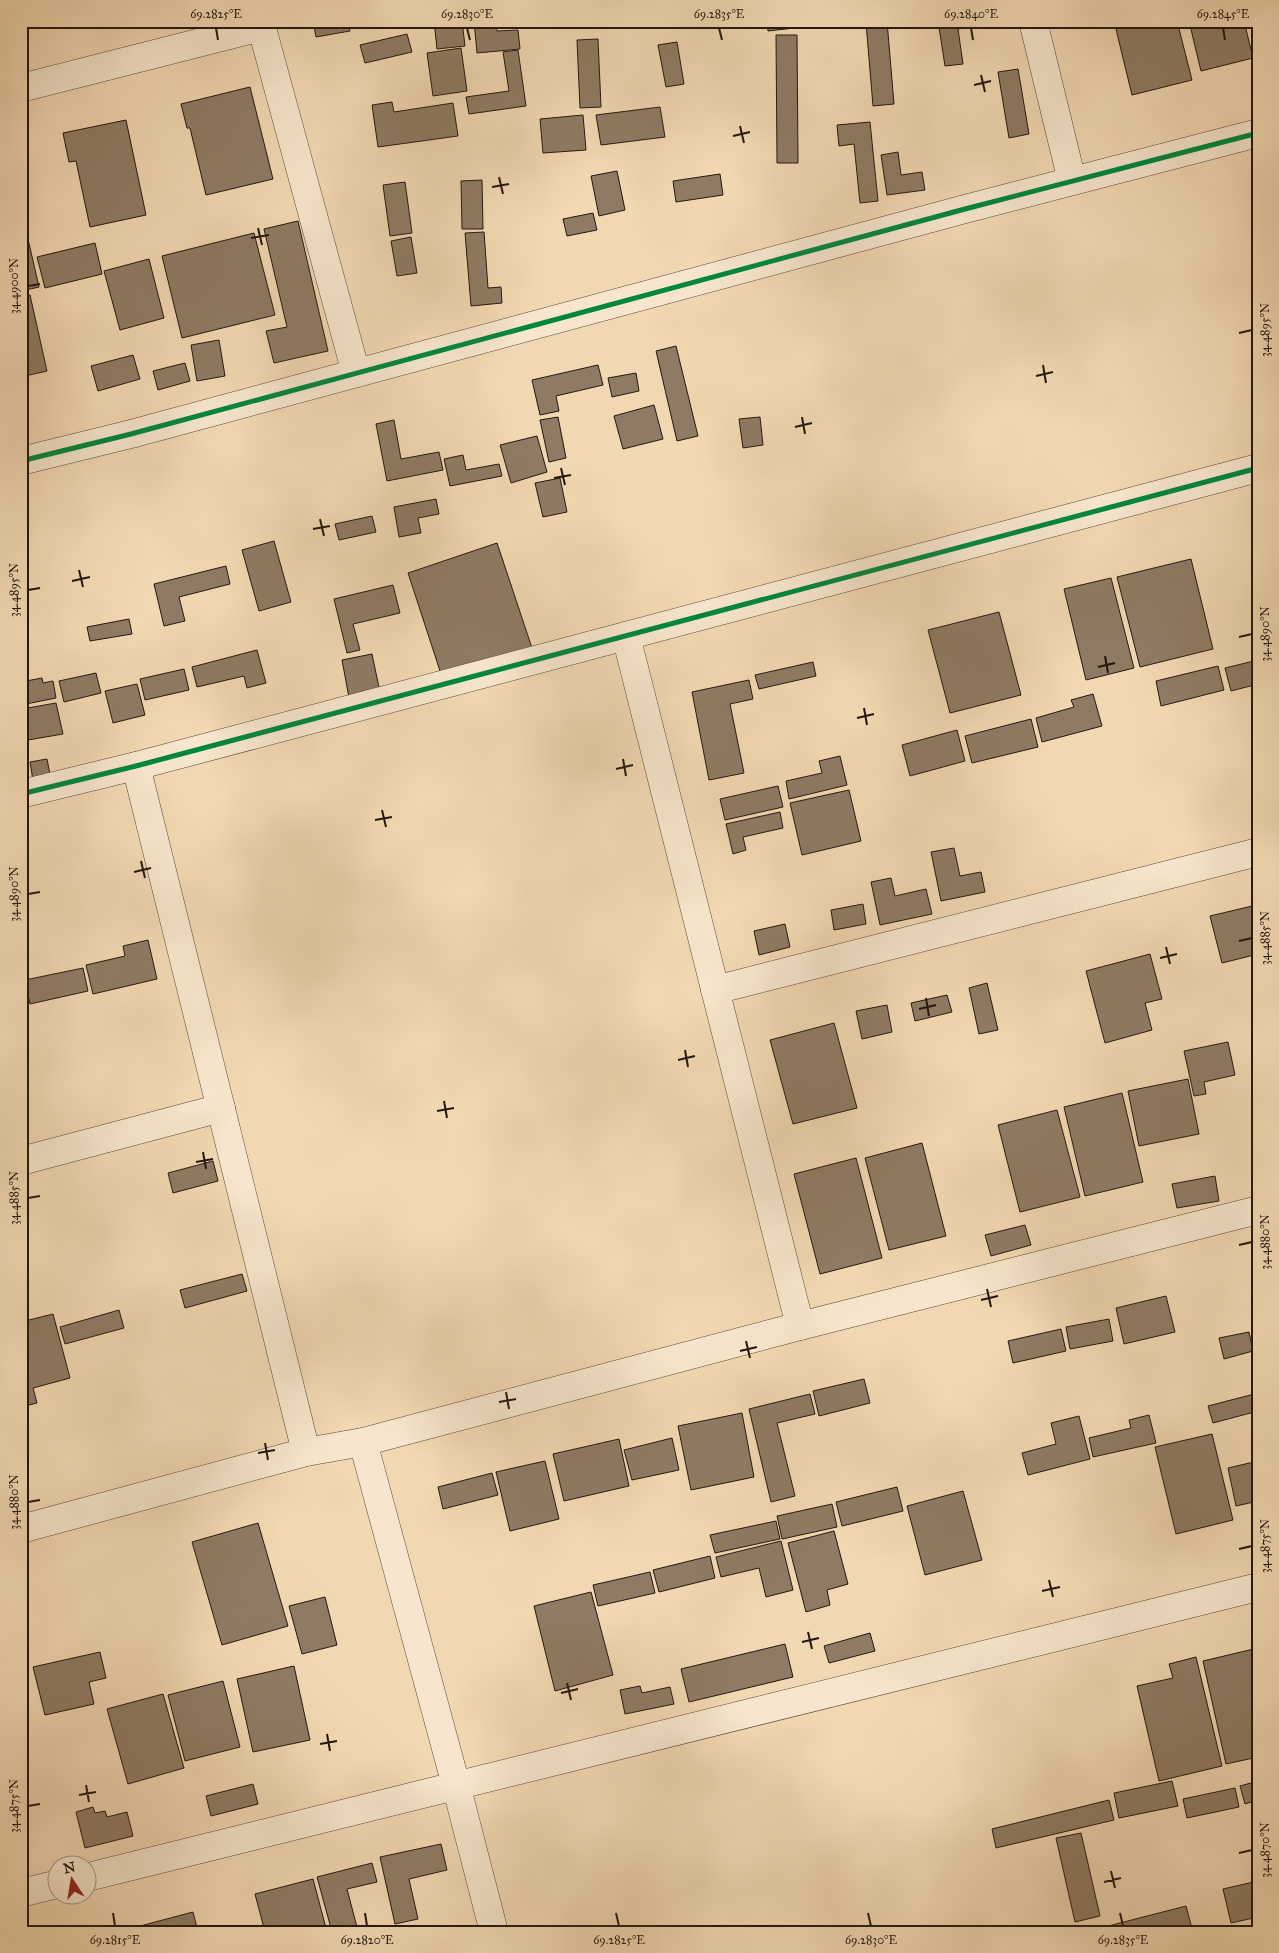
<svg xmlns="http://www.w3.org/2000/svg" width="1279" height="1953" font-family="'IM FELL Great Primer',serif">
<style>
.building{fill:#8f7b64;stroke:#231710}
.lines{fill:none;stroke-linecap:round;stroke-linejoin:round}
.minor-casing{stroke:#574738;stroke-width:29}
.minor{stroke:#f7e6cd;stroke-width:28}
.cycleway-casing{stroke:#f7e6cd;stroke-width:8}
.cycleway{stroke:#00873e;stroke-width:5}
.ticks{fill:none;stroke:#231710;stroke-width:2}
.neatline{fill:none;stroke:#231710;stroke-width:2}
.ticks-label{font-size:12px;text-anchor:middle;fill:#231710}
</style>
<rect width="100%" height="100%" fill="#f2d8b2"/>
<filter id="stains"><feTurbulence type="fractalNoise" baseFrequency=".004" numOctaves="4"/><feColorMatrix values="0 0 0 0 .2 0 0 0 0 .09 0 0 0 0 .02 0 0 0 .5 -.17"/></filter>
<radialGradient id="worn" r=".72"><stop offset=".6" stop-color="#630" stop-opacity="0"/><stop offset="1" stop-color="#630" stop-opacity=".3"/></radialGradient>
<!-- building -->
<g class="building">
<polygon points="21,21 46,21 46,23 24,29"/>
<polygon points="313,21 348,21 350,31 316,37"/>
<polygon points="434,21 462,21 465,46 437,49"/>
<polygon points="474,21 496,21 497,31 518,30 520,49 477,53"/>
<polygon points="767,21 811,21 812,26 768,31"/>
<polygon points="887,21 894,104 873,106 866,23"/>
<polygon points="938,21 999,21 999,23 958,29 963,64 945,66"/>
<polygon points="1114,21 1177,21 1192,80 1132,95"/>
<polygon points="1189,21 1244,21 1253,58 1201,71"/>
<polygon points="407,34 412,52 365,63 360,45"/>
<polygon points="776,35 797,35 798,163 777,163"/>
<polygon points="598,39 601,107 580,108 577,40"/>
<polygon points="677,42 684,84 666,87 658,45"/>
<polygon points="461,48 467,91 433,96 427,53"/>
<polygon points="518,50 526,106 469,114 466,97 509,91 503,52"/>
<polygon points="1018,69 1029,134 1009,138 998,72"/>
<polygon points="250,87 273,179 206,195 190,128 187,128 181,104"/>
<polygon points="392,102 394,112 453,103 458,136 378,147 372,105"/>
<polygon points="660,107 665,137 601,145 596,115"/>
<polygon points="583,115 586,150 543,153 540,119"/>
<polygon points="126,120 146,215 90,227 76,161 69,162 63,133"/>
<polygon points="870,122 878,201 860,203 854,144 839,146 837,125"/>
<polygon points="898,152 901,175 922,172 925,190 887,195 881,155"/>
<polygon points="617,171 625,210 599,216 591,176"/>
<polygon points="720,174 723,195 676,202 673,181"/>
<polygon points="482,180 483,229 462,229 461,181"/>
<polygon points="405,182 412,233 390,236 383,185"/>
<polygon points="593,213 597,230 567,236 563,219"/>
<polygon points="298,221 328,351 274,363 266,331 287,327 264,229"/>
<polygon points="484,232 488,288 501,287 502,303 471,306 465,233"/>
<polygon points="254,233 275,315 182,338 162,256"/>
<polygon points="411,237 417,273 397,276 391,241"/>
<polygon points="28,239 39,287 21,291 21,240"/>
<polygon points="95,243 102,274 45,288 37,257"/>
<polygon points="149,259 164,318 120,330 104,271"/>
<polygon points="30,295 47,371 25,376 28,386 21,388 21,297"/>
<polygon points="219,340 225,376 197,381 191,345"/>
<polygon points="676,346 698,436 677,441 656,351"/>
<polygon points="133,355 140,379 98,391 91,366"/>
<polygon points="185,363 190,381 158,390 153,371"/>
<polygon points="598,365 603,385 556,396 559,411 540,415 532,380"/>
<polygon points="636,373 639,391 612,397 608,378"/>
<polygon points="654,405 663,439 623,449 614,416"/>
<polygon points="558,417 566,458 549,462 540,420"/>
<polygon points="760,417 763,445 743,448 739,419"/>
<polygon points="394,420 401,459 439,452 443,470 387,481 376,424"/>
<polygon points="537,436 547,472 511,483 500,445"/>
<polygon points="463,455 466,470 499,464 502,476 450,486 444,459"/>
<polygon points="560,478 567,512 543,517 535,483"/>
<polygon points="436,499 439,514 418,518 421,533 399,537 394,507"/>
<polygon points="372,516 376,532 339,540 335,524"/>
<polygon points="274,541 291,602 259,611 242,550"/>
<polygon points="497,543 532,648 442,677 408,573"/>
<polygon points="1191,559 1213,649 1140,667 1117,577"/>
<polygon points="226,566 230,584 179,597 185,621 164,626 154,584"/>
<polygon points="1111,578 1134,668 1086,680 1064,589"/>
<polygon points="393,585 400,613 353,624 360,650 347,653 334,599"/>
<polygon points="999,612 1021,695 950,713 928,630"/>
<polygon points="129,619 132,634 90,641 87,627"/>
<polygon points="257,650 266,683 247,688 244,676 197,687 192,667"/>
<polygon points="372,654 381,697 350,703 342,660"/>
<polygon points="1258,660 1258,684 1231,691 1225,668"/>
<polygon points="813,662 816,676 759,689 755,675"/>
<polygon points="1218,666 1224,690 1161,706 1156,681"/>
<polygon points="184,669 189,690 145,700 140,679"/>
<polygon points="96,673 101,693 64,702 59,681"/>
<polygon points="42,678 43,683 53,681 56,698 21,705 21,682"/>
<polygon points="749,680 753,699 730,704 744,773 709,780 692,692"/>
<polygon points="137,684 145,715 113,723 105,691"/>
<polygon points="1093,694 1102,726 1042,742 1036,718 1074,707 1071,700"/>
<polygon points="56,703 63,734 28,740 22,709"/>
<polygon points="1031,719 1038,747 972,763 965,736"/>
<polygon points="957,730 965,761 910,776 902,745"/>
<polygon points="840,756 847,785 789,799 786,781 822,773 819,761"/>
<polygon points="47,759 52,784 34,787 30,762"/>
<polygon points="778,786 783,807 725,820 720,799"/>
<polygon points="849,790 861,841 802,855 790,803"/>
<polygon points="780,812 783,828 743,837 746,850 733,854 726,824"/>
<polygon points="954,848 960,876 981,872 985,892 941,901 931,852"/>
<polygon points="891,878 895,896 926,889 932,914 880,925 871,882"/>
<polygon points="863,904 866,924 834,930 831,910"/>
<polygon points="1252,906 1258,928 1258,954 1222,963 1210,916"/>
<polygon points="785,924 790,947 759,955 754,931"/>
<polygon points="148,940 157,979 93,994 86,965 125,956 123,946"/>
<polygon points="1150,954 1162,999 1145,1003 1152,1030 1105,1043 1086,971"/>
<polygon points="83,968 88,991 30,1004 25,980"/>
<polygon points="987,983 998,1030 979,1034 969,988"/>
<polygon points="947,995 952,1012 915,1021 911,1003"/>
<polygon points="887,1005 892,1032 862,1039 856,1011"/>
<polygon points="834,1023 857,1108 793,1124 770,1040"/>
<polygon points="1228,1042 1235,1075 1204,1082 1206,1094 1194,1096 1184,1051"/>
<polygon points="1188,1079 1199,1134 1139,1146 1128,1091"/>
<polygon points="1122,1093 1143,1182 1085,1196 1064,1107"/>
<polygon points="1057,1110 1080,1197 1020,1212 998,1125"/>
<polygon points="922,1143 946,1236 889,1250 865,1158"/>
<polygon points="856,1158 882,1258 820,1274 794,1174"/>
<polygon points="213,1161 218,1181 173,1193 168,1173"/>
<polygon points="1215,1176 1219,1201 1177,1208 1172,1184"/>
<polygon points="1025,1225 1031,1245 991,1256 985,1235"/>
<polygon points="242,1274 247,1291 185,1308 180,1290"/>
<polygon points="1166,1296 1175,1332 1124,1344 1116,1308"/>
<polygon points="119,1310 124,1328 65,1344 60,1327"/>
<polygon points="53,1314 70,1378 33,1388 37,1403 21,1407 21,1322"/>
<polygon points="1109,1319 1113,1341 1070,1349 1066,1327"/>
<polygon points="1061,1329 1066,1351 1013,1363 1008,1341"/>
<polygon points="1249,1332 1253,1351 1224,1359 1219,1338"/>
<polygon points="864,1379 870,1403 819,1416 813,1391"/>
<polygon points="1258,1393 1258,1411 1213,1423 1208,1406"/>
<polygon points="810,1394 815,1414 777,1423 795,1496 771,1502 749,1409"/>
<polygon points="742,1413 754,1477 691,1490 678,1426"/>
<polygon points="1149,1415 1156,1443 1093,1457 1089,1438 1131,1428 1129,1420"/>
<polygon points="1079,1416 1090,1459 1028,1475 1022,1453 1056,1444 1051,1423"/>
<polygon points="1212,1434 1233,1520 1176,1534 1155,1447"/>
<polygon points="672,1438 679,1470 632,1480 624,1450"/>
<polygon points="619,1439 629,1486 564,1501 553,1454"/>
<polygon points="545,1461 559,1519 510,1531 496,1472"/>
<polygon points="1258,1461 1258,1501 1236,1506 1228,1468"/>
<polygon points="492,1473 498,1495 443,1509 438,1487"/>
<polygon points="897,1487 903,1511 842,1526 836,1502"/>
<polygon points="963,1491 982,1560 925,1575 907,1506"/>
<polygon points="832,1504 837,1527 782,1539 777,1516"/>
<polygon points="776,1521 780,1539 715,1553 710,1535"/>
<polygon points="258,1523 288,1626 222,1645 192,1542"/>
<polygon points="834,1531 848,1584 827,1590 830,1605 806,1612 788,1543"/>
<polygon points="781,1541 793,1590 766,1597 759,1568 721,1577 716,1557"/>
<polygon points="710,1556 715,1578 659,1592 653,1570"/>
<polygon points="650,1572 655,1593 598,1606 593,1585"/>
<polygon points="591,1592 613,1675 555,1691 534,1606"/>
<polygon points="325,1597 337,1645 302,1654 289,1606"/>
<polygon points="870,1633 875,1651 829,1663 824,1646"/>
<polygon points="785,1644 793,1677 689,1702 681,1669"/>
<polygon points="1258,1648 1258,1757 1226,1764 1203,1661"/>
<polygon points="100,1652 106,1678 89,1682 94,1704 45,1715 33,1667"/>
<polygon points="1196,1657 1222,1766 1159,1781 1137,1686 1173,1678 1169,1664"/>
<polygon points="294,1666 310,1740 253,1752 237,1679"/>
<polygon points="223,1681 240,1747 185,1761 168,1695"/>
<polygon points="640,1686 642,1693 670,1687 674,1704 625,1714 620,1690"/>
<polygon points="163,1694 184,1768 128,1784 107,1709"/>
<polygon points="1172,1781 1178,1806 1119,1818 1114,1793"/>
<polygon points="1258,1781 1258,1800 1245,1804 1240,1786"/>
<polygon points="253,1784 258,1804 211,1816 206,1796"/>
<polygon points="1235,1788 1239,1807 1187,1818 1183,1799"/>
<polygon points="1109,1800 1114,1820 996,1848 992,1829"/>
<polygon points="93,1807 95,1813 105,1811 107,1817 127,1812 133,1836 85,1848 76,1812"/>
<polygon points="1081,1833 1100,1916 1075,1922 1056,1838"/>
<polygon points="441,1844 447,1870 409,1879 418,1919 395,1924 380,1857"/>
<polygon points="372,1863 377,1882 347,1889 358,1931 332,1932 317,1877"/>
<polygon points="313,1879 327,1932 265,1932 255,1894"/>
<polygon points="1258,1881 1258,1917 1231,1923 1223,1889"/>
<polygon points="1186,1906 1193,1932 1085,1932"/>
<polygon points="193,1912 198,1932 126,1932 125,1930"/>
</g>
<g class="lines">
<defs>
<g id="minor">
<polyline points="260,21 356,373"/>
<polyline points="1033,21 1072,181"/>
<polyline points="21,88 261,27"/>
<polyline points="21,461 131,434 965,209 1258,133"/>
<polyline points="626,636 800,1326"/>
<polyline points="136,766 306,1452"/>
<polyline points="21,794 136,766 1258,468"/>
<polyline points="715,990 1258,852"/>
<polyline points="21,1161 221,1108"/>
<polyline points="363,1442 456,1785 494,1932"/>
<polyline points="21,1529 306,1452 363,1442 800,1326 1258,1210"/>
<polyline points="88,1877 1258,1587"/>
<polyline points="21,1893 58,1884"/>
</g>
</defs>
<!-- minor casing -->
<use href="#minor" class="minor-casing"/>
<!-- minor -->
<use href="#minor" class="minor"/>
<defs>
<g id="cycleway">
<polyline points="21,461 131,434 965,209 1258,133"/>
<polyline points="21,794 136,766 1258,468"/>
</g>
</defs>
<!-- cycleway casing -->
<use href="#cycleway" class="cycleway-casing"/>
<!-- cycleway -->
<use href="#cycleway" class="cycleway"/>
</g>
<!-- ticks -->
<path class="ticks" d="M 216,28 L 218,40M 467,28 L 470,40M 719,28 L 722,40M 971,28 L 973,40M 1223,28 L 1225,40M 981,75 L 985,92M 974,85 L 991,81M 740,126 L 744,143M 733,136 L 750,132M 499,177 L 503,194M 492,187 L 509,184M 258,228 L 262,245M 251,238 L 269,235M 28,286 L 40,284M 1239,333 L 1252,330M 1043,365 L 1046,383M 1036,376 L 1053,372M 802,417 L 805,434M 795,427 L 812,423M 561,468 L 565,485M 554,478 L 571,475M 320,519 L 324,536M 313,529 L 330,526M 79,570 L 83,587M 72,581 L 90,577M 28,590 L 40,588M 1239,637 L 1252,634M 1105,656 L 1108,673M 1098,667 L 1115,663M 864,708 L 867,725M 857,718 L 874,714M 623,759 L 626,776M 616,769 L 633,765M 382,810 L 386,827M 375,820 L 392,817M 141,861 L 145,878M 134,872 L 151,868M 28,894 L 40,892M 1239,941 L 1252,938M 1166,947 L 1170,964M 1160,958 L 1177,954M 926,998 L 929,1016M 919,1009 L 936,1005M 685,1050 L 688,1067M 678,1060 L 695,1056M 444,1101 L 447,1118M 437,1111 L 454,1108M 203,1152 L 206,1169M 196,1162 L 213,1159M 28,1198 L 40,1196M 1239,1245 L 1252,1242M 987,1289 L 991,1307M 981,1300 L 998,1296M 746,1341 L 750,1358M 740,1351 L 757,1347M 506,1392 L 509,1409M 499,1402 L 516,1399M 265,1443 L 268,1460M 258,1453 L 275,1450M 28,1502 L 40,1500M 1239,1549 L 1252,1546M 1049,1580 L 1053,1597M 1042,1591 L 1060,1587M 808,1632 L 812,1649M 802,1642 L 819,1638M 567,1683 L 571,1700M 561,1693 L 578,1689M 327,1734 L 330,1751M 320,1744 L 337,1741M 86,1785 L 89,1802M 79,1795 L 96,1792M 28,1806 L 40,1804M 1239,1853 L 1252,1850M 1111,1871 L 1115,1888M 1104,1882 L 1121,1878M 113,1913 L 115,1926M 365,1913 L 367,1926M 616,1913 L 619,1926M 868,1913 L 871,1926M 1120,1913 L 1123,1926"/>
<!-- margin -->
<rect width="1279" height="1953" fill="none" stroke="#f2d8b2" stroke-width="55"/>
<!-- north arrow -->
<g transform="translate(72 1880) rotate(348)"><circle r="24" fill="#f7e6cd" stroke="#a29381"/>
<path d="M0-4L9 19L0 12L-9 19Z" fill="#8f2418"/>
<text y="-8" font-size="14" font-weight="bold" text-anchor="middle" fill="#231710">N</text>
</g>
<rect x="28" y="28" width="1224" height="1898" class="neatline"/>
<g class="ticks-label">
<text x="216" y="18">69.2825°E</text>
<text x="467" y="18">69.2830°E</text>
<text x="719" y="18">69.2835°E</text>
<text x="971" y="18">69.2840°E</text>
<text x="1223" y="18">69.2845°E</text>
<text transform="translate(14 286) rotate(-90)" y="4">34.4900°N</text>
<text transform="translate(1265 330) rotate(-90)" y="4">34.4895°N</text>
<text transform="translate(14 590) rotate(-90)" y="4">34.4895°N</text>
<text transform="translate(1265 634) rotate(-90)" y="4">34.4890°N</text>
<text transform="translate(14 894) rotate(-90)" y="4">34.4890°N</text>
<text transform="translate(1265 938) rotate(-90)" y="4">34.4885°N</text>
<text transform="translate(14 1198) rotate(-90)" y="4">34.4885°N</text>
<text transform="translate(1265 1242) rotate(-90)" y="4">34.4880°N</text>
<text transform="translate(14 1502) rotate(-90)" y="4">34.4880°N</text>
<text transform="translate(1265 1546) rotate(-90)" y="4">34.4875°N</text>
<text transform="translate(14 1806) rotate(-90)" y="4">34.4875°N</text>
<text transform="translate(1265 1850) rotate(-90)" y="4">34.4870°N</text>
<text x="115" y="1944">69.2815°E</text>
<text x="367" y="1944">69.2820°E</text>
<text x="619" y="1944">69.2825°E</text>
<text x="871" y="1944">69.2830°E</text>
<text x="1123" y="1944">69.2835°E</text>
</g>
<rect width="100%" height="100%" filter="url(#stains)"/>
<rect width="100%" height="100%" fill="url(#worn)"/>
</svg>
